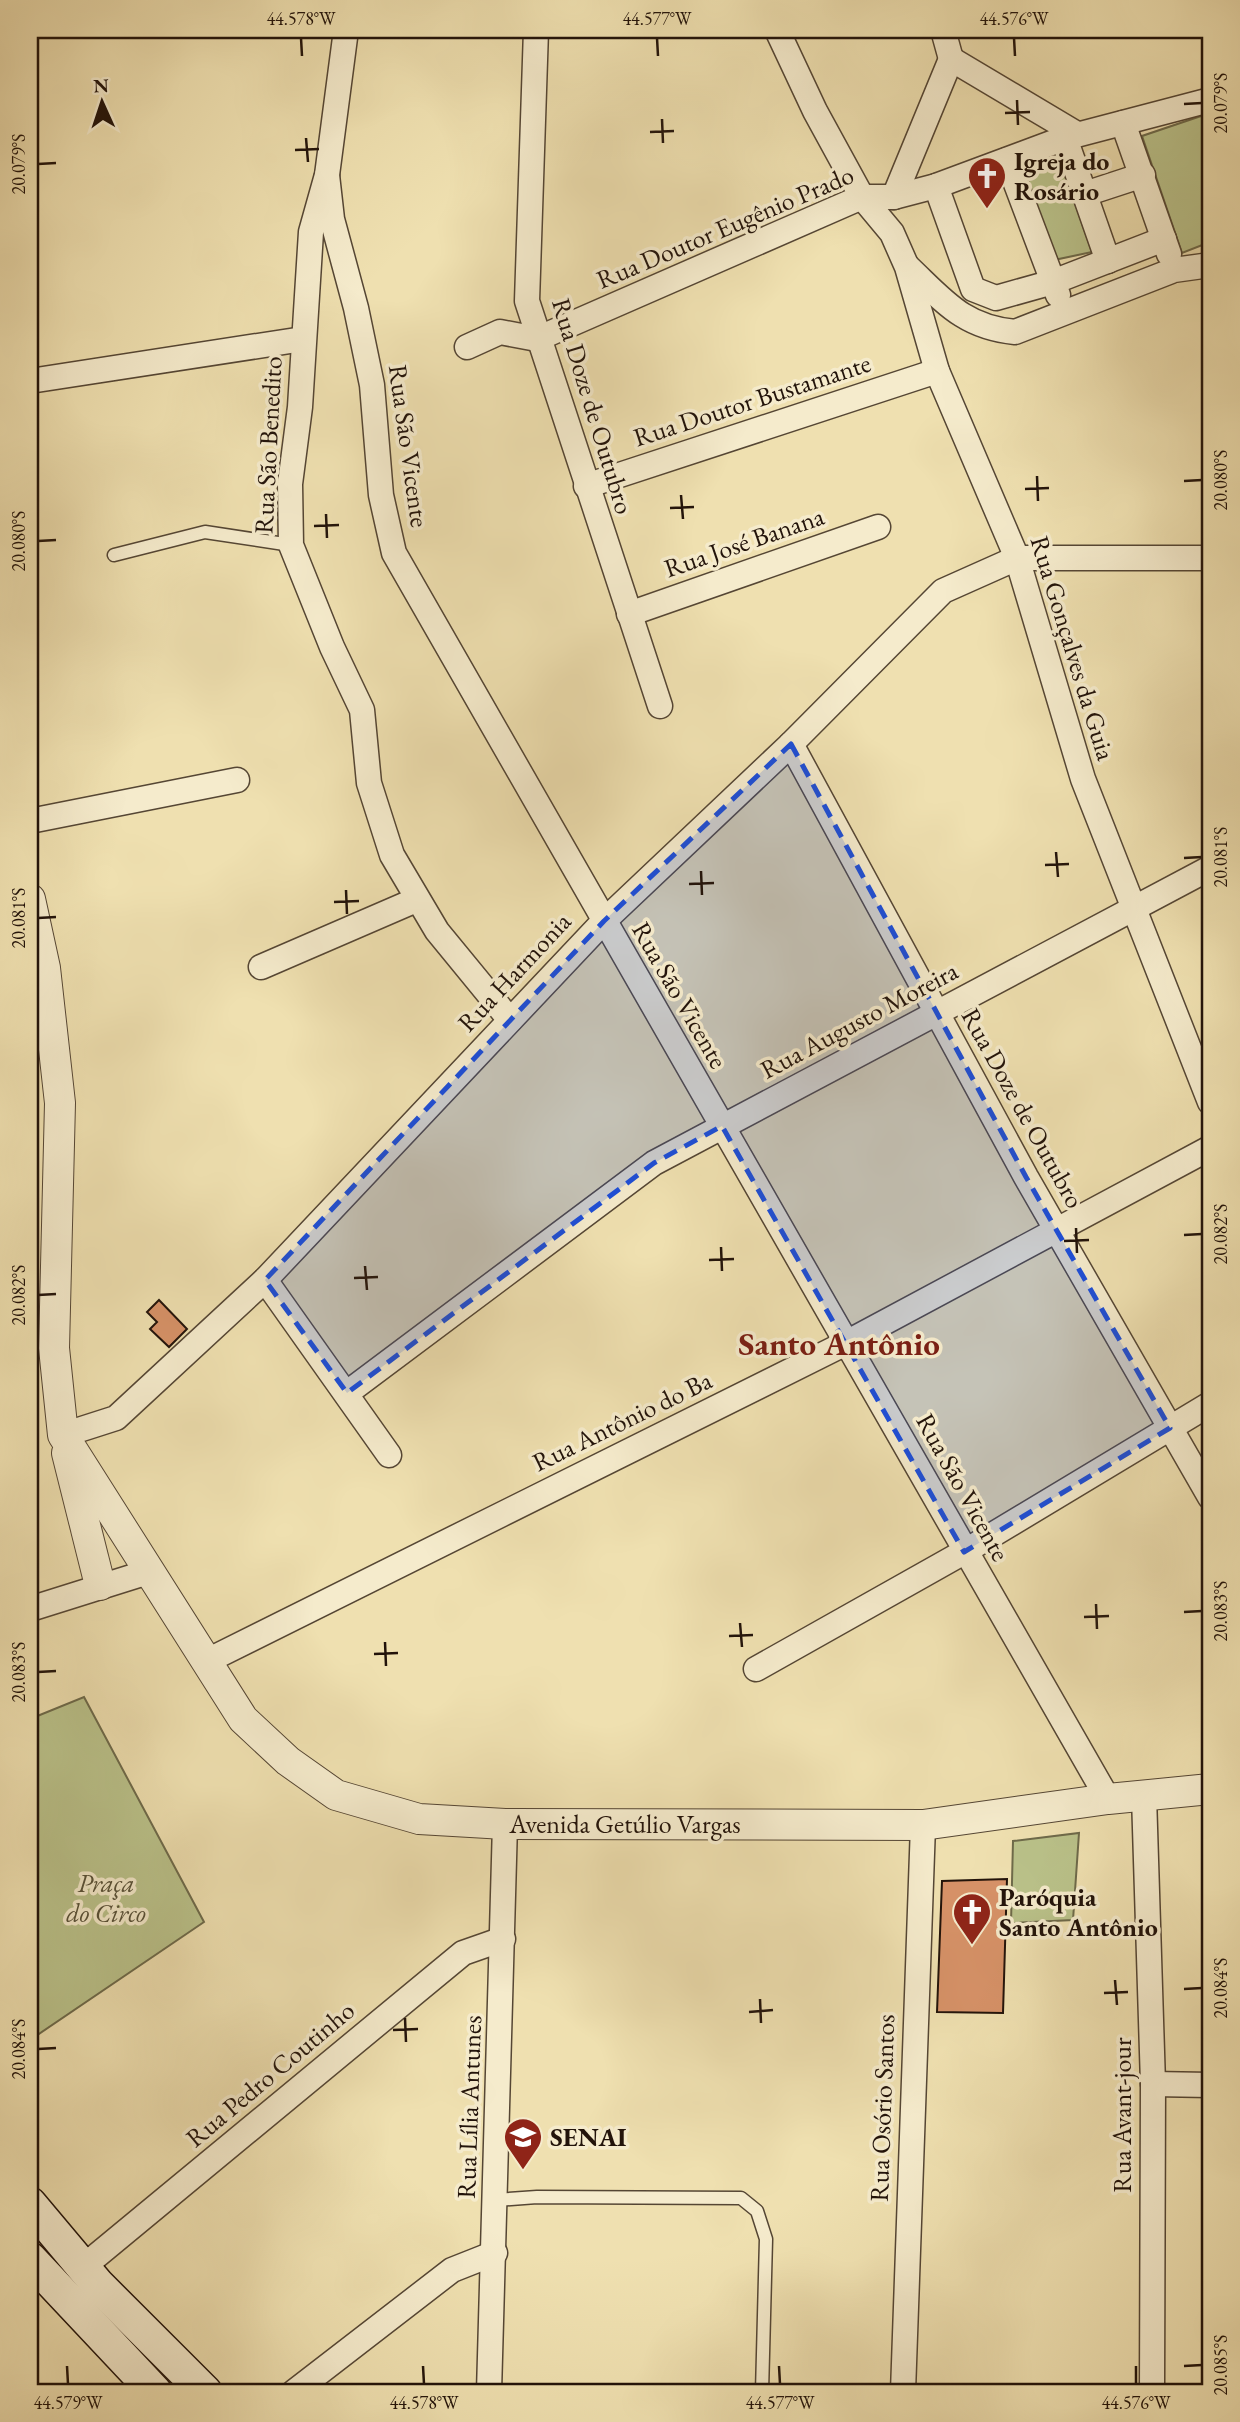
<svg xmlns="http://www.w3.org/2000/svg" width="1240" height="2422" font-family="'EB Garamond',serif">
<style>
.green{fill:#bac28a;stroke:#6e6a4a;stroke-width:2}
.building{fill:#d79268;stroke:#22130a;stroke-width:2}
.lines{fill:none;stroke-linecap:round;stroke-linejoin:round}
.service-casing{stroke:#554634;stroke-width:15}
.minor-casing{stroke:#554634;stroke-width:27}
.tertiary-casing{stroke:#554634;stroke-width:32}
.secondary-casing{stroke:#22130a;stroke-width:36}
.service{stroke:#f5ebcc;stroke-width:12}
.minor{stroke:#f5ebcc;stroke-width:24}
.tertiary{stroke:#f5ebcc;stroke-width:30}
.secondary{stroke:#f5ebcc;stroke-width:33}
.marked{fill:#1d4ed8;fill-opacity:0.2;stroke:#1d4ed8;stroke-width:5;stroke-dasharray:14 9;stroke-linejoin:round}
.ticks{fill:none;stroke:#22130a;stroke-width:2.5}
.labels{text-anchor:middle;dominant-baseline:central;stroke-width:7;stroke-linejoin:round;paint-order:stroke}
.poi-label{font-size:26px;font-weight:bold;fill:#22130a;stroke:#f5ebcc;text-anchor:start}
.street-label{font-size:26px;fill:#22130a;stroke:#f5ebcc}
.park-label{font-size:26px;font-style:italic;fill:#575037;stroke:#f5ebcc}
.district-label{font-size:33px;font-weight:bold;fill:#7a1f14;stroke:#f5ebcc}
.neatline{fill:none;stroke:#22130a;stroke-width:2.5}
.ticks-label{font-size:18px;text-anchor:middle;fill:#22130a}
</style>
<rect width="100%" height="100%" fill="#efe0b0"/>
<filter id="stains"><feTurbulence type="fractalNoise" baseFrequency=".00286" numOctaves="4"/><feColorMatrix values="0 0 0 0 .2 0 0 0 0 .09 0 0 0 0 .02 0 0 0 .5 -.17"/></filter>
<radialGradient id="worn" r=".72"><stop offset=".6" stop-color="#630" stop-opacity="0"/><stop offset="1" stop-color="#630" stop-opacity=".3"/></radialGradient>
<!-- green -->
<g class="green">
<polygon points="1210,113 1210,242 1182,253 1142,136"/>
<polygon points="1059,157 1092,252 1054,260 1022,171 1038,162"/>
<polygon points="84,1697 204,1922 30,2040 30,1719"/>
<polygon points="1079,1833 1073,1920 1011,1923 1013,1841"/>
</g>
<!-- building -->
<g class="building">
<polygon points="159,1300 187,1329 169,1347 150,1329 157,1322 147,1312"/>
<polygon points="1007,1879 1003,2013 937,2012 942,1881"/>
</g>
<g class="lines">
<defs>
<g id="service">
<polyline points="114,555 205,532 291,545"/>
<polyline points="496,2200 537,2197 741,2198 757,2211 766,2239 762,2392"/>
</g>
<g id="minor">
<polyline points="346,30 327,175 311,232 300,407 290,484 291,545 332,647 362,710 369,783 392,855 437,931 510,1020"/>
<polyline points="536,30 527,301 660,706"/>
<polyline points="777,30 815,111 862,197 892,233 907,267 937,371 1017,558 1083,779 1210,1102"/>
<polyline points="943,30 951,59"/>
<polyline points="951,59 1077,134"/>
<polyline points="1123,123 1169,254"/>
<polyline points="1065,138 1108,261"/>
<polyline points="1007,160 1058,295"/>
<polyline points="327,175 332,219 356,308 372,385 381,495 394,553 1108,1799"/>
<polyline points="936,186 973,289 996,298 1053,282 1164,239"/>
<polyline points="1085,194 1143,175"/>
<polyline points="894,197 951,59"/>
<path d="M 908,267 C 944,301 963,327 1015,332 L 1174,270 L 1210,265"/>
<polyline points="467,347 500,332 537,339 862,197 894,197 936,186 1065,138 1210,100"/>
<polyline points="30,381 303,339"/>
<polyline points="586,486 937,371"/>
<polyline points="629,614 878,527"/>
<polyline points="791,744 1026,1177 1210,1497"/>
<polyline points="30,821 237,780"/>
<polyline points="261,967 416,900"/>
<polyline points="265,1280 389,1455"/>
<polyline points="347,1393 654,1163 1210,868"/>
<polyline points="63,1435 116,1418 265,1280 604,921 791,744 943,591 1017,558 1210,558"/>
<polyline points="30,1609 151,1571"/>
<polyline points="205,1662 848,1342 1210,1148"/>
<polyline points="756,1669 964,1552 1210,1404"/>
<polyline points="1144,1796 1153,2084 1152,2392"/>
<polyline points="1153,2084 1210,2085"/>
<polyline points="83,2267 463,1953 503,1939"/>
<polyline points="294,2392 452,2270 495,2253"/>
<polyline points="489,2392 505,1824"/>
<polyline points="903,2392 923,1825"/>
</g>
<g id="tertiary">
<polyline points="30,899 45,968 60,1103 54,1348 63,1435 243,1719 288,1761 336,1795 419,1819 505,1824 923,1825 1108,1799 1210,1789"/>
<polyline points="67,1453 100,1585"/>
</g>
<g id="secondary">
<polyline points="30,2204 98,2285 205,2392"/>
<polyline points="30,2259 155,2392"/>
</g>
</defs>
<!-- service casing -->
<use href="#service" class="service-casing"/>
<!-- minor casing -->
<use href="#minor" class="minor-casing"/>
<!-- tertiary casing -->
<use href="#tertiary" class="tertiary-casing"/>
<!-- secondary casing -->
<use href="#secondary" class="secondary-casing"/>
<!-- service -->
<use href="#service" class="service"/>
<!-- minor -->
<use href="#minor" class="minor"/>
<!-- tertiary -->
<use href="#tertiary" class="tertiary"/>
<!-- secondary -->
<use href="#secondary" class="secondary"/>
</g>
<!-- marked area -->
<path class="marked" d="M 791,744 L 1026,1177 L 1170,1428 L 964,1552 L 722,1126 L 654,1163 L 347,1393 L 265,1280 L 604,921 Z"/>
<!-- ticks -->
<path class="ticks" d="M 301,38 L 302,56M 657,38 L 658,56M 1014,38 L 1015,56M 1017,100 L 1018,125M 1184,104 L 1202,103M 1005,113 L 1030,112M 662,119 L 663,143M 650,132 L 674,131M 306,138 L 308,162M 295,150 L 319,149M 38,164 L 56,163M 1037,476 L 1038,501M 1184,481 L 1202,480M 1025,489 L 1049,488M 681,495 L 683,519M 670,508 L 694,507M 326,514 L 327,538M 314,526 L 339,525M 38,541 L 56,540M 1056,852 L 1058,877M 1184,858 L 1202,857M 1045,865 L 1069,864M 701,871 L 702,895M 689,884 L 714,883M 346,890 L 347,914M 334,902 L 359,901M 38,918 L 56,917M 1076,1228 L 1077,1253M 1184,1235 L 1202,1234M 1064,1241 L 1089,1240M 721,1247 L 722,1271M 709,1260 L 734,1259M 365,1266 L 367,1290M 354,1278 L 378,1277M 38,1295 L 56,1294M 1096,1604 L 1097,1629M 1184,1612 L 1202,1611M 1084,1617 L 1109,1616M 740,1623 L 742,1647M 729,1636 L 753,1635M 385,1642 L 386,1666M 374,1654 L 398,1653M 38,1672 L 56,1671M 1115,1980 L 1117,2005M 1184,1989 L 1202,1988M 1104,1993 L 1128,1992M 760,1999 L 761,2023M 749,2012 L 773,2010M 405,2018 L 406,2042M 393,2030 L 418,2029M 38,2049 L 56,2048M 67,2366 L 68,2384M 423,2366 L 424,2384M 779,2366 L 780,2384M 1136,2366 L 1136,2384M 1184,2366 L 1202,2365"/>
<!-- icons -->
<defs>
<symbol id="church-pin" viewBox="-11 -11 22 30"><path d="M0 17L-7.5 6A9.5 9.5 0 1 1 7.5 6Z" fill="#8f2418" stroke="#f5ebcc"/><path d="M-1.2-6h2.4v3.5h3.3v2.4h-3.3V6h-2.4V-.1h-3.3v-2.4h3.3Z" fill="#fff"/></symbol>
<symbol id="school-pin" viewBox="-11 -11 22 30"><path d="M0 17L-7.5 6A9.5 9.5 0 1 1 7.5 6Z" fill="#8f2418" stroke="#f5ebcc"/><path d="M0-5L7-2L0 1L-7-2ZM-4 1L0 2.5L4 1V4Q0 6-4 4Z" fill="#fff"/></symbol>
</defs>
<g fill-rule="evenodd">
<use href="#church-pin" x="965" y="154" width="44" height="60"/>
<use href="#church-pin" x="950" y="1890" width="44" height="60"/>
<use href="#school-pin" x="501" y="2115" width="44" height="60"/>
</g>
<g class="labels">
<!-- poi labels -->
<g class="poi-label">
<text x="1014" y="161">Igreja do<tspan x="1014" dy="30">Rosário</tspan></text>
<text x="999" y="1897">Paróquia<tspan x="999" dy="30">Santo Antônio</tspan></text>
<text x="550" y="2137">SENAI</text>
</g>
<!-- street labels -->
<g class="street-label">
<text transform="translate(725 227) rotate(-23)">Rua Doutor Eugênio Prado</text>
<text transform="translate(752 400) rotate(-18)">Rua Doutor Bustamante</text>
<text transform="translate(593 406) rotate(73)">Rua Doze de Outubro</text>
<text transform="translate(268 445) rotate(-87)">Rua São Benedito</text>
<text transform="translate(409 446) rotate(82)">Rua São Vicente</text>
<text transform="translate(744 542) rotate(-19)">Rua José Banana</text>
<text transform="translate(1073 648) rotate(73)">Rua Gonçalves da Guia</text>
<text transform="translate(514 972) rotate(-47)">Rua Harmonia</text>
<text transform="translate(680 995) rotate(60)">Rua São Vicente</text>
<text transform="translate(859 1020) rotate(-28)">Rua Augusto Moreira</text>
<text transform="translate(1023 1108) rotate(61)">Rua Doze de Outubro</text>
<text transform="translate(622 1421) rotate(-26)">Rua Antônio do Ba</text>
<text transform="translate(963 1487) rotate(61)">Rua São Vicente</text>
<text x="625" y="1824">Avenida Getúlio Vargas</text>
<text transform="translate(270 2074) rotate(-40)">Rua Pedro Coutinho</text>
<text transform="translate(469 2107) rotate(-88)">Rua Lília Antunes</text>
<text transform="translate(882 2108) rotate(-88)">Rua Osório Santos</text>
<text transform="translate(1122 2115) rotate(-90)">Rua Avant-jour</text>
</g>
<!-- park labels -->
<g class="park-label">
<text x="106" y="1883">Praça<tspan x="106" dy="30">do Circo</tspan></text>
</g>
<!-- district labels -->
<g class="district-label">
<text x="839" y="1343">Santo Antônio</text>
</g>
</g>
<!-- margin -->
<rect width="1240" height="2422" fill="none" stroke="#efe0b0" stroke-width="77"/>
<!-- north arrow -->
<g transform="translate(102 102) rotate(357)" stroke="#f5ebcc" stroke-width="5" paint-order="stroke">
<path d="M0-5L12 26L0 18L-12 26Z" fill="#22130a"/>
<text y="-10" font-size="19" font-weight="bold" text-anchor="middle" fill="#22130a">N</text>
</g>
<rect x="38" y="38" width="1164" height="2346" class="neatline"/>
<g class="ticks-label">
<text x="301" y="25">44.578°W</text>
<text x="657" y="25">44.577°W</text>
<text x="1014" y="25">44.576°W</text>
<text transform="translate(1221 103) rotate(-90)" y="6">20.079°S</text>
<text transform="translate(19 164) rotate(-90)" y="6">20.079°S</text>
<text transform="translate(1221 480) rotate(-90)" y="6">20.080°S</text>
<text transform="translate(19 541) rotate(-90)" y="6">20.080°S</text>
<text transform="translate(1221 857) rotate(-90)" y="6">20.081°S</text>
<text transform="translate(19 918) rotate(-90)" y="6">20.081°S</text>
<text transform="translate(1221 1234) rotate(-90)" y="6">20.082°S</text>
<text transform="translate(19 1295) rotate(-90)" y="6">20.082°S</text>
<text transform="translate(1221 1611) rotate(-90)" y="6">20.083°S</text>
<text transform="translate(19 1672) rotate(-90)" y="6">20.083°S</text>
<text transform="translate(1221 1988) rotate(-90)" y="6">20.084°S</text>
<text transform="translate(19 2049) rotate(-90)" y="6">20.084°S</text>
<text transform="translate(1221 2365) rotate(-90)" y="6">20.085°S</text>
<text x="68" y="2409">44.579°W</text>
<text x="424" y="2409">44.578°W</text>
<text x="780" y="2409">44.577°W</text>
<text x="1136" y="2409">44.576°W</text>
</g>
<rect width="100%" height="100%" filter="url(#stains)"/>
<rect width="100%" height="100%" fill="url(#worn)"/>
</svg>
